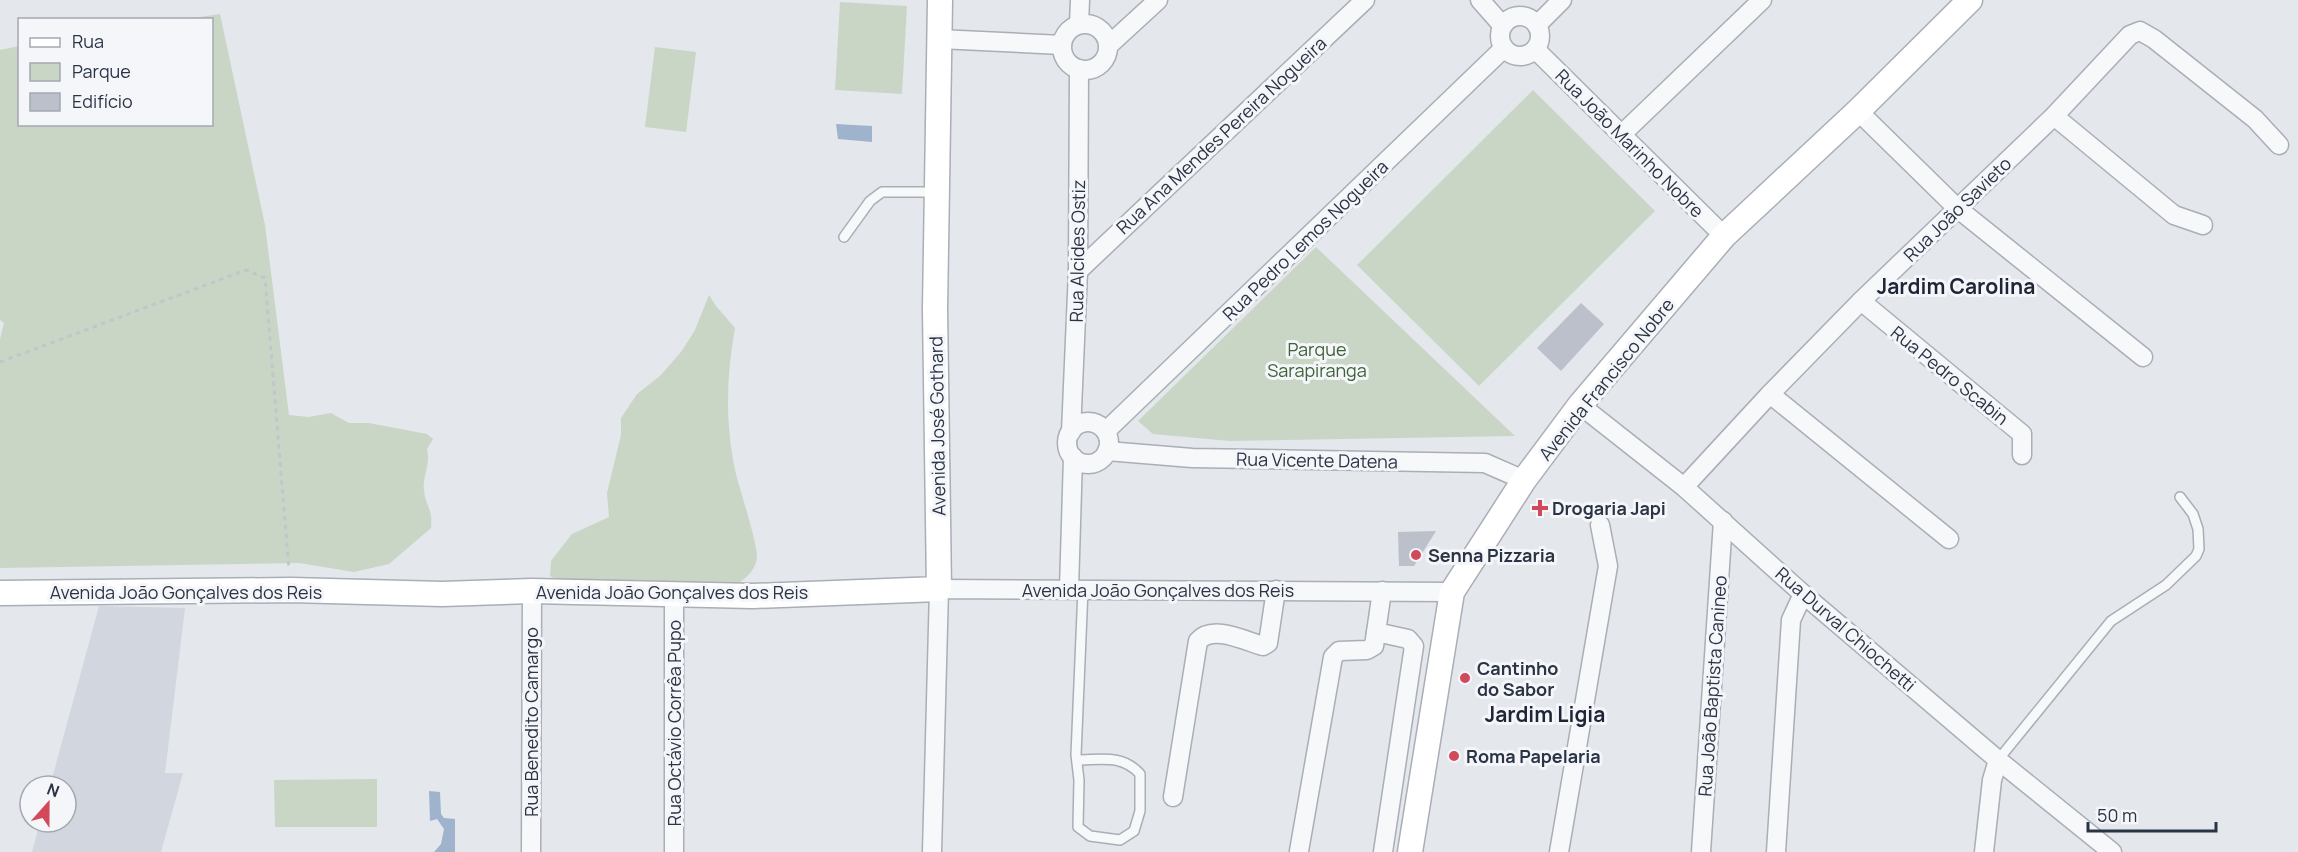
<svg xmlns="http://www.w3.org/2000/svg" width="2298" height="852" font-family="Manrope,sans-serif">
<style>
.built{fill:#d2d6de}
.green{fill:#c9d6c5}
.water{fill:#9fb4cc}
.building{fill:#bbc0ca}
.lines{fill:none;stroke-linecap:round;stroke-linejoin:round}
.lane-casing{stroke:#a9aeb7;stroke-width:12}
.street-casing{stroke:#a9aeb7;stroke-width:21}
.secondary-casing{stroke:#a9aeb7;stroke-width:27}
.path{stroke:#c2c5cb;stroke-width:3;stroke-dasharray:4.5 4.5;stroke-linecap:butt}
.lane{stroke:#f7f8fa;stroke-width:9}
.street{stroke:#f7f8fa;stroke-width:18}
.secondary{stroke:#fff;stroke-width:24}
.poi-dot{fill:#d1495b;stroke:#f4f6f9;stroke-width:2}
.labels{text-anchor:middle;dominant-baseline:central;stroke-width:6;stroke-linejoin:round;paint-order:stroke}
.street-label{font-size:18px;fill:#2b3445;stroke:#f4f6f9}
.park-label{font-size:18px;fill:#3f6138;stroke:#f4f6f9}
.poi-label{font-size:18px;font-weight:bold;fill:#2b3445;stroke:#f4f6f9;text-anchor:start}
.quarter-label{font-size:21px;font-weight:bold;fill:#1d2536;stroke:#f4f6f9}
</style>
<rect width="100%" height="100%" fill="#e4e7ec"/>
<!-- built -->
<polygon class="built" points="99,606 185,608 165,773 183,773 161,852 32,852 40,822 66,822 66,786 50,786"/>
<!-- green -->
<g class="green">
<polygon points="840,2 907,6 902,94 835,90"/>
<path d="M 220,14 L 265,225 L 289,415 L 309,417 L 331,413 L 349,423 L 369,423 L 427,434 L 433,439 L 427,449 C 431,464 422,477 424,491 C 426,507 433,509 431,528 L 389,564 L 354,572 L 299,563 L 0,568 L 0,339 L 4,323 L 0,320 L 0,50 L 19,46 L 20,124 L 212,124 L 212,20 L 187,19 Z"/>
<polygon points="655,47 696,52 686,132 645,127"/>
<polygon points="1533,90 1655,211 1479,386 1357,265"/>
<polygon points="1316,247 1515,436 1230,441 1153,434 1138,421"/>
<path d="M 709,295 L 716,306 L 735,328 C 726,377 725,425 736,474 C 740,490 758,545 757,558 C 754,574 743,580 731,588 L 563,583 L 550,576 L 551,561 L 572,534 L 609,517 L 607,493 L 621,435 L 621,418 L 637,394 L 660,376 L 681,352 L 695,330 Z"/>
<polygon points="377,779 377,827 275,827 274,780"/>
</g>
<!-- water -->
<g class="water">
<polygon points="836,124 872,126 872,142 838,139"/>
<polygon points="429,791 440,792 441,814 444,818 455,819 455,852 434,852 441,844 444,829 437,819 430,821"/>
</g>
<!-- building -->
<g class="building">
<polygon points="1581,303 1604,324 1561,371 1537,348"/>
<polygon points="1436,531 1414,566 1399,566 1398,532"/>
</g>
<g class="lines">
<defs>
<g id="lane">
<polyline points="844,237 870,201 882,192 937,192"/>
<path d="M 1077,760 C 1101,760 1122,754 1140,774 L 1140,811 L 1134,831 L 1120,840 L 1090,836 L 1078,827 L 1079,780 L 1076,755 L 1083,589"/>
<polyline points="1998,760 2111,621 2166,585 2196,556 2199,549 2198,529 2193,514 2180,497"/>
</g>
<g id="street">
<polyline points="1480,0 1502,25"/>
<circle cx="1520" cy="36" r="20"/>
<circle cx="1085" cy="47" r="23"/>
<polyline points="1079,24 1080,0"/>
<polyline points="1537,25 1562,0"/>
<polyline points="939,39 1062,45"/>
<polyline points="1109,45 1158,0"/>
<polyline points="1536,50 1724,236"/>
<polyline points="1858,111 1957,208 2143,357"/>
<polyline points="2054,116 2174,215 2203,225"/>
<polyline points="1622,134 1762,0"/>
<polyline points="1078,271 1365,0"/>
<polyline points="1861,301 2022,434 2022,455"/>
<polyline points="1770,394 1949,539"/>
<polyline points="1580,405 1684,487 1803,594 1998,760 2112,852"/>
<circle cx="1088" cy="443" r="21"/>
<polyline points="1106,431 1504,48"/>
<polyline points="1071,432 1078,271 1079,69"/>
<polyline points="1107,451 1192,458 1485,463 1524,480"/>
<polyline points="1684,487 1770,394 1861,301 2054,116 2130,35 2140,31 2154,39 2255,119 2279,145"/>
<polyline points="1069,589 1073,457"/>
<polyline points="1376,632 1408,639 1414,646 1383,852"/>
<path d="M 1173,797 L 1198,641 C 1213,624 1245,641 1263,646 L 1268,643 L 1276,590"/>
<polyline points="1299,851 1333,657 1339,651 1367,650 1374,646 1382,591"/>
<polyline points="531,852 532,591"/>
<polyline points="674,852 674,594"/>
<polyline points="932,852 939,589 1452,592"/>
<polyline points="1559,852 1608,566 1600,525"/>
<polyline points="1701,852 1723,521"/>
<polyline points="1776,852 1791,620 1803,594"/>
<polyline points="1984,852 1992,780 1998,760"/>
</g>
<g id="secondary">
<polyline points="0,593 291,590 442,594 532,591 753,596 939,589 935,309 940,0"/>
<polyline points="1410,852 1452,592 1524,480 1580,405 1724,236 1858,111 1970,0"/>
</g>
</defs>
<!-- lane casing -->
<use href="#lane" class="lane-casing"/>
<!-- street casing -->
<use href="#street" class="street-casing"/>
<!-- secondary casing -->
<use href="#secondary" class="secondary-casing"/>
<!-- path -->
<polyline class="path" points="0,362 246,270 265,278 289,570"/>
<!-- lane -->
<use href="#lane" class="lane"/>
<!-- street -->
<use href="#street" class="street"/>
<!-- secondary -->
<use href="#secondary" class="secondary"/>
</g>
<!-- markers -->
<g class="poi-dot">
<path d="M1537 499h6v6h6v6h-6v6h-6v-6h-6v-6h6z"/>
<circle cx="1416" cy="555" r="6"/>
<circle cx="1465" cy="678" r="6"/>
<circle cx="1454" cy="756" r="6"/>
</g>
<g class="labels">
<!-- street labels -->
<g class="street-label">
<text transform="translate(1221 135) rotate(-43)">Rua Ana Mendes Pereira Nogueira</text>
<text transform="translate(1630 143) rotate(45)">Rua João Marinho Nobre</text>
<text transform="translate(1957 209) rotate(-44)">Rua João Savieto</text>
<text transform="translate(1305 240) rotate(-44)">Rua Pedro Lemos Nogueira</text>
<text transform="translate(1077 251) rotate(-89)">Rua Alcides Ostiz</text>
<text transform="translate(1950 375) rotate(39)">Rua Pedro Scabin</text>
<text transform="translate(1606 379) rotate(-51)">Avenida Francisco Nobre</text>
<text transform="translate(937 426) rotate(-91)">Avenida José Gothard</text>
<text transform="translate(1317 460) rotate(1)">Rua Vicente Datena</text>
<text x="1158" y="590">Avenida João Gonçalves dos Reis</text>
<text x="186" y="592">Avenida João Gonçalves dos Reis</text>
<text x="672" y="592">Avenida João Gonçalves dos Reis</text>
<text transform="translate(1846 629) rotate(41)">Rua Durval Chiochetti</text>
<text transform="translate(1712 686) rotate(-86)">Rua João Baptista Canineo</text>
<text transform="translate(531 722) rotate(-90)">Rua Benedito Camargo</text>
<text transform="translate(674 723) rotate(-90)">Rua Octávio Corrêa Pupo</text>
</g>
<!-- park labels -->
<g class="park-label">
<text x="1317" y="349">Parque<tspan x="1317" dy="21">Sarapiranga</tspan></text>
</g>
<!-- poi labels -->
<g class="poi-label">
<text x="1552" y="508">Drogaria Japi</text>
<text x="1428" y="555">Senna Pizzaria</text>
<text x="1477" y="668">Cantinho<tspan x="1477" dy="21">do Sabor</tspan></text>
<text x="1466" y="756">Roma Papelaria</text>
</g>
<!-- quarter labels -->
<g class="quarter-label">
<text x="1956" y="286">Jardim Carolina</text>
<text x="1545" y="714">Jardim Ligia</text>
</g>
</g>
<!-- legend -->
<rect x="18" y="18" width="195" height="108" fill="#f4f6f9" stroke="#a4a8b1" stroke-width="1.5"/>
<rect x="30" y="38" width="30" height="9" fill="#ffffff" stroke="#a4a8b1" stroke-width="1.5"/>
<text x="72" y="48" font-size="18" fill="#2b3445">Rua</text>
<rect x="30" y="63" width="30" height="18" fill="#c9d6c5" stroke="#a4a8b1" stroke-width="1.5"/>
<text x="72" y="78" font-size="18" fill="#2b3445">Parque</text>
<rect x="30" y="93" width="30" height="18" fill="#bbc0ca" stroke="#a4a8b1" stroke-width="1.5"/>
<text x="72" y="108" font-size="18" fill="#2b3445">Edifício</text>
<!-- north arrow -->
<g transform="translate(48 804) rotate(21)"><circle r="28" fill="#f4f6f9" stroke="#a4a8b1" stroke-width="1.5"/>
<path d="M0-4.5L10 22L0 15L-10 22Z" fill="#d1495b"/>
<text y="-9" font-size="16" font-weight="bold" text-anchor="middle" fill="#2b3445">N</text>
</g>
<!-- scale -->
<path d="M2088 822v9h128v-9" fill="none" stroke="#2b3445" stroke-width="3"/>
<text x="2097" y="822" font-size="18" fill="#2b3445" stroke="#f4f6f9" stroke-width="4.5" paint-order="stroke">50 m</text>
</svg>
